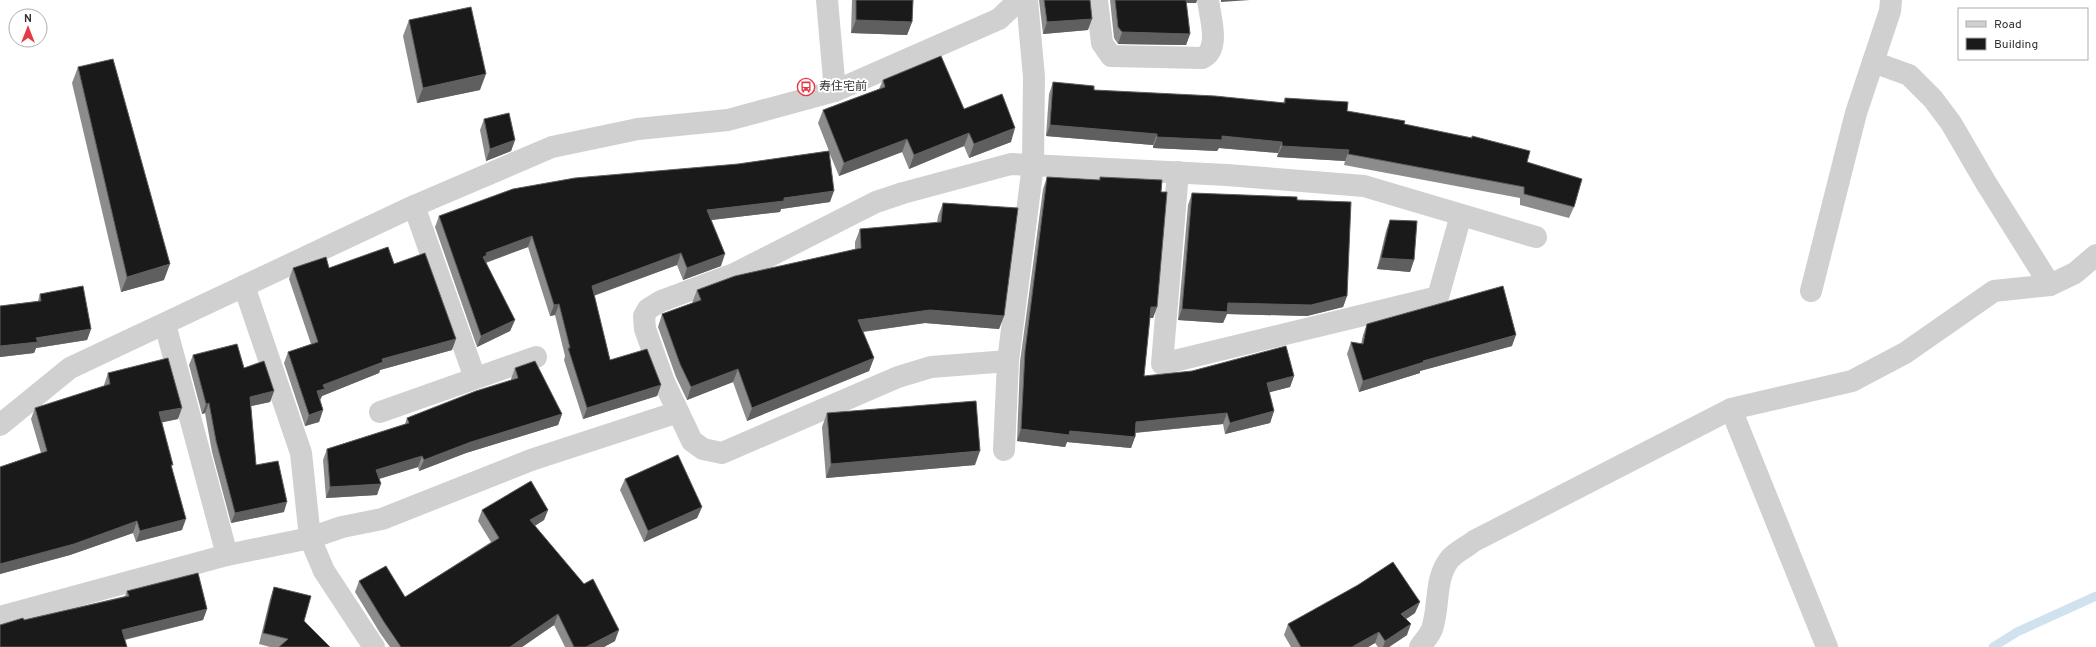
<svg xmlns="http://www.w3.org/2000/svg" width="2096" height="647" font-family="Overpass,'Noto Sans JP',sans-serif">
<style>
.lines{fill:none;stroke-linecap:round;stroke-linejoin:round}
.stream{stroke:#cfe2ee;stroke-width:9}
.minor{stroke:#d0d0d0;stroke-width:22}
.wall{fill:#8c8c8c}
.shaded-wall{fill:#5f5f5f}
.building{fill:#1a1a1a;stroke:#5f5f5f}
.labels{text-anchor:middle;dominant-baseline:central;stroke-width:4;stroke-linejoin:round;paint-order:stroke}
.poi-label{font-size:12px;fill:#333;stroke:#fff;text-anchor:start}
</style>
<rect width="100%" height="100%" fill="#fff"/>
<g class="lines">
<!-- stream -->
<polyline class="stream" points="1993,647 2017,632 2096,596"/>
<!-- minor -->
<g class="minor">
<polyline points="827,0 835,91"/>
<path d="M 1097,0 L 1102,43 L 1111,56 L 1202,58 C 1221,50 1210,17 1208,0"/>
<polyline points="1873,62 1909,75 1933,99 1951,123 1986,183 2050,285"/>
<polyline points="1178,172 1162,364 1438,297 1461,215"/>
<polyline points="414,206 475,378"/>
<polyline points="244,286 301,453 310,538 324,571 374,647"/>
<polyline points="1811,291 1856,113 1890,11 1891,0"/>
<polyline points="165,324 227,555"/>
<polyline points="1008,361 931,367 898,377 722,453 703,449 692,441 664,382 645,329 644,316 648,309 661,301 734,274 876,202 903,193 1011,164 1227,175 1364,186 1536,237"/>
<polyline points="1731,409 1827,647"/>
<polyline points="380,412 536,357"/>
<polyline points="0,425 70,368 414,206 552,147 638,129 728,120 835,91 999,19 1019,0"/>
<polyline points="1004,450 1008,361 1033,165 1034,77 1027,0"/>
<polyline points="0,617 227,555 310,538 342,527 382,519 531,460 678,412"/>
<path d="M 1420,647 C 1424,641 1430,635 1432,629 C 1440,605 1434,580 1449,560 C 1455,552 1467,547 1474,541 L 1731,409 L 1852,381 L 1905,353 L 1994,291 L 2050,285 L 2075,273 L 2096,255"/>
</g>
</g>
<!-- wall -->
<g class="wall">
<polygon points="852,0 913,0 912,22 907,35 851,33"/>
<polygon points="1039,0 1090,0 1088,30 1043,34"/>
<polygon points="1110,0 1197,0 1196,3 1186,3 1190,34 1186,45 1118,44 1114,38"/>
<polygon points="409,20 480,90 417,103 403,36"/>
<polygon points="78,67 164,280 121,292 72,83"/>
<polygon points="883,80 964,109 1011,142 969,158 964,146 909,169 902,152 839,176 829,152 830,202 781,209 780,212 711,220 721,266 683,280 677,265 594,295 610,360 661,385 657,396 583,419 564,360 565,356 555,315 550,316 528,247 486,263 515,320 510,331 477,347 435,227 439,216 738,164 829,151 818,123 823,110 879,89"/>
<polygon points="1053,82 1094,90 1283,103 1285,98 1404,124 1527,162 1574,207 1569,218 1520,205 1520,198 1344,165 1345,161 1277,157 1278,153 1219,148 1217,151 1153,148 1153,145 1046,136 1049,94"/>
<polygon points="484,119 515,140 511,151 486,161 480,130"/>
<polygon points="1047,177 1099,180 1100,177 1157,307 1153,318 1150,318 1144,376 1294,376 1290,387 1269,392 1274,411 1270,423 1225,434 1223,424 1135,433 1135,437 1131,448 1067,442 1065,447 1017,441 1020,362 1043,189"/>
<polygon points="1192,193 1297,200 1347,296 1343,307 1307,316 1227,314 1223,323 1178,320 1188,205"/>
<polygon points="943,203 1004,316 999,329 925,323 863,332 874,358 869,371 747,421 733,382 687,400 676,377 658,327 662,314 692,303 697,290 855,249 855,242 860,229 937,223 938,216"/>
<polygon points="1390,220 1414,260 1410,272 1377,269 1386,231"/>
<polygon points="394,264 452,350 380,370 379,373 322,396 320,400 323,410 319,422 305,426 284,363 288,352 311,344 289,279 293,268 329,268"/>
<polygon points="40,294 91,329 87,340 36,348 34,353 0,357 0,306 38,301"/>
<polygon points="1367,324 1512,346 1420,371 1420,373 1359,392 1347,354 1351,342 1361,344 1363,335"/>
<polygon points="193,355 244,368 274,391 270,402 251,406 256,465 284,512 231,523 212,452 205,413 202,414 189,365"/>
<polygon points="515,368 562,414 558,425 466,453 419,471 418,467 379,479 377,495 326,498 323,460 327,449 405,424 407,418 511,380 511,379"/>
<polygon points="108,373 178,419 162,422 172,468 182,530 136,542 133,533 70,555 0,574 0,467 41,453 31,419 35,408 104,386 104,385"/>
<polygon points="827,413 975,465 826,478 822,427"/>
<polygon points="625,479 702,507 697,518 644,542 620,490"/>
<polygon points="482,510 548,510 544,520 535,526 615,641 604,647 565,647 554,625 522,647 390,647 380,633 355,592 359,581 405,597 491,542 478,521"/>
<polygon points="274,587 304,621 330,647 270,647 259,644 270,599"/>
<polygon points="127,591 207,609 203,620 125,640 24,620 125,596"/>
<polygon points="1415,613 1406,619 1407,635 1389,647 1378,647 1375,643 1368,647 1291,647 1284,635 1288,624"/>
</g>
<!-- shaded-wall -->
<g class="shaded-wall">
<polygon points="1182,0 1197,0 1196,3 1181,3"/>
<polygon points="1221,0 1250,0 1221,2"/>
<polygon points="1092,19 1088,30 1043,34 1047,22"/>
<polygon points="856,20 912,22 907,35 851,33"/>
<polygon points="1122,32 1190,34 1186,45 1118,44"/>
<polygon points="486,74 480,90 417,103 423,88"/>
<polygon points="1050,125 1157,134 1153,145 1046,136"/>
<polygon points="1015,128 1011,142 969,158 974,144"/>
<polygon points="969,133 964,146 909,169 914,155"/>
<polygon points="1222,136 1282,142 1278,153 1219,148 1217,151 1153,148 1157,137"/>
<polygon points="907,139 902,152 839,176 844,163"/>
<polygon points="515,140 511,151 486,161 490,149"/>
<polygon points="1282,146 1349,150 1345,161 1277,157"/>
<polygon points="834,191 830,202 781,209 780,212 703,221 707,210 784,198"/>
<polygon points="532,236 528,247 484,263 483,257 486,253"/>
<polygon points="681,253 677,265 588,298 592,286"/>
<polygon points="725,254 721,266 683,280 687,268"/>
<polygon points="1381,258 1414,260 1410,272 1377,269"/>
<polygon points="170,264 164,280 121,292 127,277"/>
<polygon points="1347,296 1343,307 1307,316 1227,314 1223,323 1178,320 1182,309 1228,303"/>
<polygon points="559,304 555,315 550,316 554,305"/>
<polygon points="1151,307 1157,307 1153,318 1147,318"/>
<polygon points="930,310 1004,316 999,329 925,323 853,333 858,320"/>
<polygon points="515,320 510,331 477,347 481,336"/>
<polygon points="91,329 87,340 36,348 34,353 0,357 0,346 36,338"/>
<polygon points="1516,335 1512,346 1420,371 1420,373 1359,392 1363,381 1423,361"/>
<polygon points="456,339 452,350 380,370 379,373 322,396 320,400 313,403 317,391 323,385 382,359"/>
<polygon points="874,358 869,371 747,421 752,408"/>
<polygon points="738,369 733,382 687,400 691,387"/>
<polygon points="1294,376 1290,387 1263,394 1267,383"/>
<polygon points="661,385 657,396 583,419 587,408"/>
<polygon points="274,391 270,402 247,407 250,397"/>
<polygon points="209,403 205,413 202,414 206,404"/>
<polygon points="182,408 178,419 155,424 159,412"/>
<polygon points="323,410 319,422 305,426 309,415"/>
<polygon points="1274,411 1270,423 1225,434 1230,423"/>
<polygon points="1227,413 1223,424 1132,433 1136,422"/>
<polygon points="562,414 558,425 466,453 419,471 424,460 471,442"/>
<polygon points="1021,429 1070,431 1135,437 1131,448 1067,442 1065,447 1017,441"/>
<polygon points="980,451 975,465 826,478 831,464"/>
<polygon points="422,456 418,467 372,481 376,470"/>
<polygon points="381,484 377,495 326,498 330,487"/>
<polygon points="287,502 284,512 231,523 235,513"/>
<polygon points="702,507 697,518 644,542 648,531"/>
<polygon points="548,510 544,520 526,531 530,520"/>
<polygon points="186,519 182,530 136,542 140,531"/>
<polygon points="137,521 133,533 70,555 0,574 0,564"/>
<polygon points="1420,602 1415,613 1397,625 1401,614"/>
<polygon points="207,609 203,620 118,641 122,630"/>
<polygon points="558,614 554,625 522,647 510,647"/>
<polygon points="1411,624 1407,635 1389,647 1383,647 1385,641"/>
<polygon points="619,630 615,641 604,647 586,647"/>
<polygon points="1379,632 1375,643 1368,647 1352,647"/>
</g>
<!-- building -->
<g class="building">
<polygon points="856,0 913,0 912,22 856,20"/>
<polygon points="1044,0 1090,0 1092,19 1047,22"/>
<polygon points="1115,0 1186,0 1190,34 1122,32 1118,27"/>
<polygon points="471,7 486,74 423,88 409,20"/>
<polygon points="941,56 964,109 1002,94 1015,128 974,144 969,133 914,155 907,139 844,163 823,110 885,87 883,80"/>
<polygon points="113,59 170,264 127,277 78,67"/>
<polygon points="1053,82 1094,86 1094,90 1215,96 1285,103 1285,98 1348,102 1347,111 1405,121 1404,124 1472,138 1472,136 1530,151 1527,162 1582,179 1574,207 1524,194 1524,187 1348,154 1349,150 1282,146 1282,142 1222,136 1222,140 1157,137 1157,134 1050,125"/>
<polygon points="509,113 515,140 490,149 484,119"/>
<polygon points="829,151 834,191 784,198 784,201 707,210 725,254 687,268 681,253 592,286 610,360 647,349 661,385 587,408 568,348 570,348 559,304 554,305 532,236 486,253 487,255 483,257 515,320 481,336 439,216 513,189 575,178 738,164"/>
<polygon points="1047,177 1100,180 1100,177 1162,180 1161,192 1167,192 1157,307 1151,307 1144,376 1192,371 1286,346 1294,376 1267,383 1274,411 1230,423 1227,413 1136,422 1135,437 1070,431 1069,435 1021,429 1025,351"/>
<polygon points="1192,193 1297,197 1297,200 1351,202 1347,296 1311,305 1228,303 1227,312 1182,309"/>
<polygon points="943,203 1018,208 1004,316 930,310 858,320 874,358 752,408 738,369 691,387 680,364 662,314 701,300 697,290 735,276 861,248 860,229 941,222"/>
<polygon points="1390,220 1417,221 1414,260 1381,258"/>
<polygon points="388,247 394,264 425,253 456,339 382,359 383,362 323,385 325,389 317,391 323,410 309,415 288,352 318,342 293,268 326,257 329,268"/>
<polygon points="83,286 91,329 36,338 38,342 0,346 0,306 41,301 40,294"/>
<polygon points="1503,286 1516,335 1423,361 1424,362 1363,381 1351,342 1363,344 1367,324"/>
<polygon points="237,344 244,368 264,361 274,391 250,397 256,465 278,461 287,502 235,513 216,441 209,403 206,404 193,355"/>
<polygon points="168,358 182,408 159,412 173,465 171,465 186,519 140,531 137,521 74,544 0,564 0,467 47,451 35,408 110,384 108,373"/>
<polygon points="535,361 562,414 471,442 424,460 422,456 376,470 381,484 330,487 327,449 409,423 407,418 476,391 518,378 515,368"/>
<polygon points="976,401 980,451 831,464 827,413"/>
<polygon points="678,455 702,507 648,531 625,479"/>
<polygon points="531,481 548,510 530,520 584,584 593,579 619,630 586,647 574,647 558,614 510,647 401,647 384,622 359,581 386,566 405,597 499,538 482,510"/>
<polygon points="1393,562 1420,602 1401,614 1411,624 1385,641 1379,632 1352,647 1301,647 1288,624 1358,585"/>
<polygon points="198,573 207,609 122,630 127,647 0,647 0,625 23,618 24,620 129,596 127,591"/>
<polygon points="274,587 311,596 304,621 330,647 279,647 288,639 263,633"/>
</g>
<!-- icons -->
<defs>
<symbol id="bus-ring" viewBox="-11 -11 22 22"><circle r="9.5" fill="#fff" stroke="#e63946" stroke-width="1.5"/><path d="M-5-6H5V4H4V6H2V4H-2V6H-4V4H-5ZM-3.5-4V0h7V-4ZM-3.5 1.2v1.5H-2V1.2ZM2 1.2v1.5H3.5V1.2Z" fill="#e63946"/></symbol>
</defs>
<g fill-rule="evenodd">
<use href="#bus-ring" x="796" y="77" width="20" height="20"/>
</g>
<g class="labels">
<!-- poi labels -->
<g class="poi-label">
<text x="819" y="87">寿住宅前</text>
</g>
</g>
<!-- legend -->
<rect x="1958" y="8" width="130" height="52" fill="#ffffff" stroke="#adadad"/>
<rect x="1966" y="21" width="20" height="6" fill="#d0d0d0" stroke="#adadad"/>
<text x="1994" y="28" font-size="12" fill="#333333">Road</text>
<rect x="1966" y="38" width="20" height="12" fill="#1a1a1a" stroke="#adadad"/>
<text x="1994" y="48" font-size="12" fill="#333333">Building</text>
<!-- north arrow -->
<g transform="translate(28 28)"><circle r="19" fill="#ffffff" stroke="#adadad"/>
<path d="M0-3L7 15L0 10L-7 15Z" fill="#e63946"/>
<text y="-6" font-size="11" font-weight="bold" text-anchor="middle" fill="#333333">N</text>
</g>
</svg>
